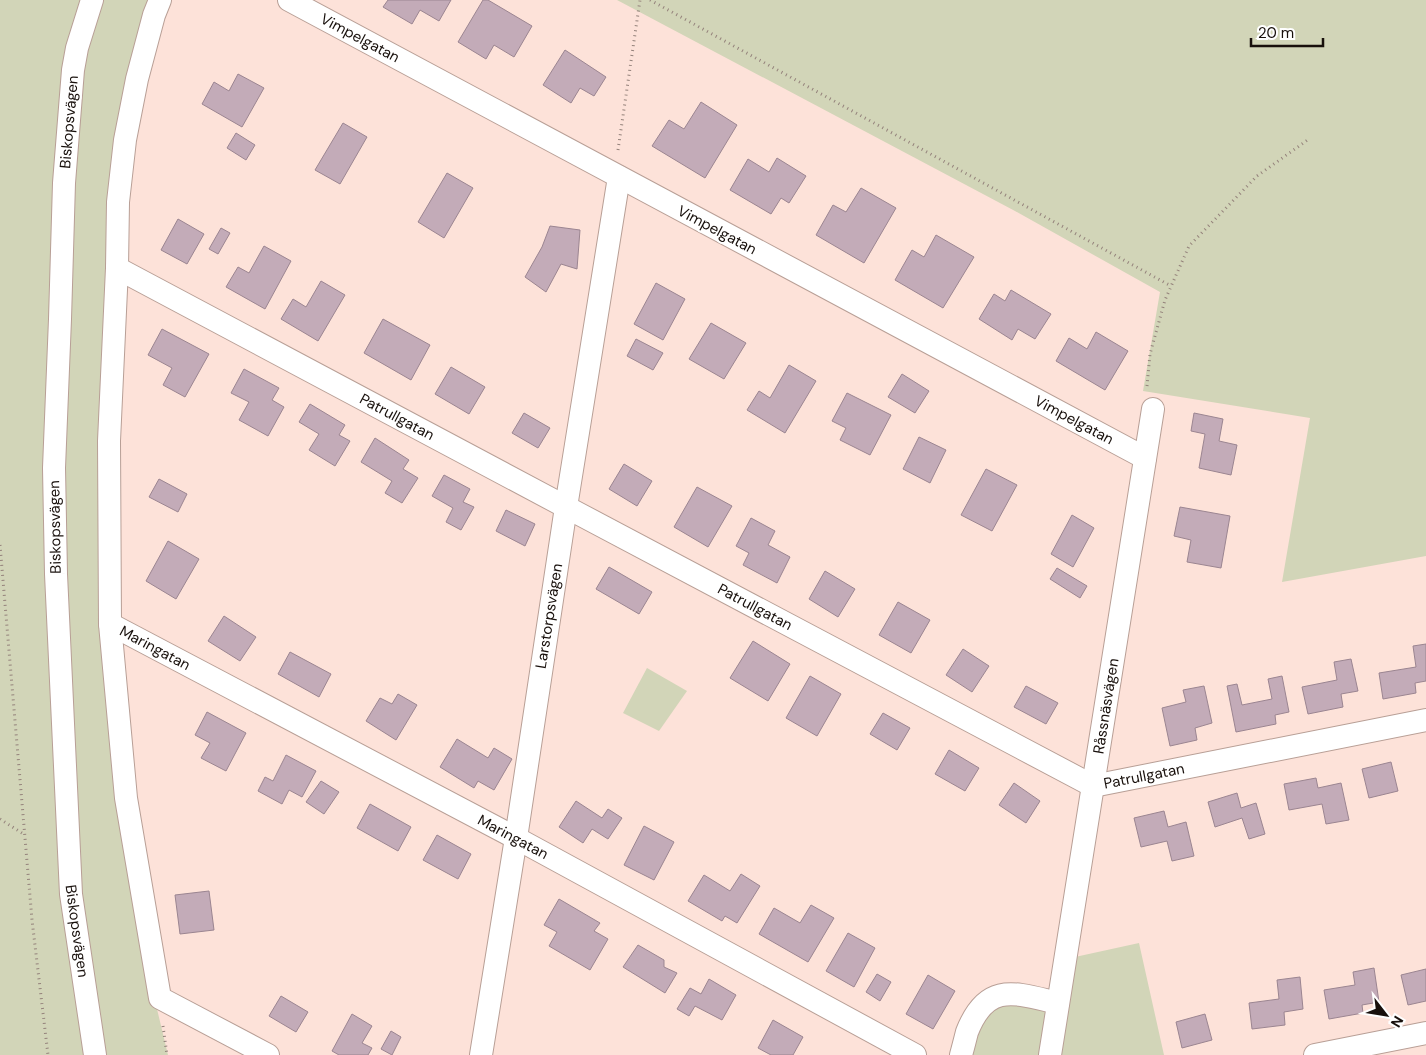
<svg xmlns="http://www.w3.org/2000/svg" width="1426" height="1055" font-family="'DM Sans',sans-serif">
<style>
.green{fill:#d2d5b8}
.building{fill:#c3abb8;stroke:#9b8591}
.lines{fill:none;stroke-linecap:round;stroke-linejoin:round}
.street-casing{stroke:#b89f96;stroke-width:24}
.path{stroke:#94827b;stroke-width:3;stroke-dasharray:1 4;stroke-linecap:butt}
.street{stroke:#fff;stroke-width:22}
.labels{text-anchor:middle;dominant-baseline:central;stroke-width:4;stroke-linejoin:round;paint-order:stroke}
.street-label{font-size:15px;fill:#18100c;stroke:#fff}
</style>
<rect width="100%" height="100%" fill="#fde2d9"/>
<!-- green -->
<g class="green">
<polygon points="0,0 162,0 143,73 117,273 116,628 157,1009 168,1055 0,1055"/>
<polygon points="617,0 1426,0 1426,556 1282,582 1310,418 1143,391 1160,292 1015,211"/>
<polygon points="647,668 687,691 659,731 623,713"/>
<polygon points="1139,943 1164,1055 962,1055 977,1026 997,1006 1024,1002 1065,1013 1075,957"/>
</g>
<!-- building -->
<g class="building">
<polygon points="388,0 451,0 439,21 420,10 412,24 383,7"/>
<polygon points="483,0 488,0 532,26 514,57 494,45 486,59 458,42"/>
<polygon points="565,50 606,77 594,96 580,88 571,103 543,85"/>
<polygon points="238,74 264,88 242,127 202,104 214,82 229,91"/>
<polygon points="701,102 737,125 705,178 652,146 669,120 684,129"/>
<polygon points="343,123 367,137 340,184 315,170"/>
<polygon points="236,133 255,145 246,160 227,148"/>
<polygon points="777,158 806,176 789,203 781,198 771,214 730,190 748,159 769,172"/>
<polygon points="447,173 473,188 444,238 418,222"/>
<polygon points="861,188 896,208 864,263 816,235 833,205 846,212"/>
<polygon points="178,219 204,234 187,264 161,250"/>
<polygon points="550,226 580,230 577,269 561,264 546,292 525,277 542,247"/>
<polygon points="221,228 230,233 218,254 209,249"/>
<polygon points="936,235 974,257 943,308 895,280 912,250 924,257"/>
<polygon points="264,246 291,261 265,309 226,287 238,267 249,273"/>
<polygon points="321,281 345,295 318,341 281,319 293,299 306,307"/>
<polygon points="656,283 685,299 663,340 634,324"/>
<polygon points="1011,290 1051,314 1035,339 1018,329 1012,340 979,319 994,294 1005,301"/>
<polygon points="383,319 430,345 411,380 364,353"/>
<polygon points="711,323 746,343 724,379 689,359"/>
<polygon points="162,329 209,354 185,397 163,385 172,368 148,355"/>
<polygon points="1096,332 1128,351 1105,390 1056,361 1069,338 1087,349"/>
<polygon points="636,339 663,353 653,370 627,356"/>
<polygon points="789,365 816,381 785,433 747,410 759,391 770,398"/>
<polygon points="451,367 485,387 469,414 435,394"/>
<polygon points="244,369 279,388 272,400 284,407 268,436 239,420 249,402 231,393"/>
<polygon points="902,374 929,391 915,413 888,397"/>
<polygon points="847,393 891,415 870,455 840,440 846,428 832,421"/>
<polygon points="310,404 345,425 339,435 350,441 335,466 309,450 319,434 299,422"/>
<polygon points="524,413 550,428 538,448 512,433"/>
<polygon points="1194,413 1223,419 1219,441 1237,445 1231,475 1199,468 1205,434 1191,431"/>
<polygon points="919,437 946,450 930,483 903,469"/>
<polygon points="375,438 409,460 403,469 418,478 402,503 385,493 392,481 361,462"/>
<polygon points="624,464 652,481 637,506 609,489"/>
<polygon points="986,469 1017,485 992,531 961,515"/>
<polygon points="444,475 470,489 463,502 474,507 461,530 446,522 453,508 432,496"/>
<polygon points="159,479 187,494 178,512 149,497"/>
<polygon points="697,487 732,506 708,547 674,527"/>
<polygon points="1180,507 1230,516 1221,568 1187,562 1191,540 1174,536"/>
<polygon points="506,510 535,524 525,546 496,531"/>
<polygon points="1072,515 1094,528 1073,567 1051,554"/>
<polygon points="751,518 775,531 768,545 790,557 777,583 743,565 749,553 736,546"/>
<polygon points="168,541 199,559 176,599 146,581"/>
<polygon points="609,567 652,592 639,614 596,589"/>
<polygon points="1057,568 1087,586 1080,598 1050,579"/>
<polygon points="825,571 855,589 838,617 809,599"/>
<polygon points="898,602 930,620 911,653 879,635"/>
<polygon points="224,616 256,637 240,661 208,641"/>
<polygon points="753,641 790,664 768,701 730,678"/>
<polygon points="1426,644 1426,681 1415,683 1416,693 1383,699 1379,673 1416,667 1413,646"/>
<polygon points="963,649 989,666 972,692 946,675"/>
<polygon points="290,652 331,674 319,697 278,674"/>
<polygon points="1351,659 1358,691 1341,694 1343,707 1308,714 1302,687 1337,680 1334,662"/>
<polygon points="810,676 841,694 817,736 786,718"/>
<polygon points="1282,676 1289,712 1275,715 1276,724 1236,732 1227,686 1237,684 1242,705 1272,699 1268,679"/>
<polygon points="1026,686 1058,703 1046,724 1014,707"/>
<polygon points="1204,686 1212,723 1195,728 1197,740 1170,746 1162,708 1186,702 1183,690"/>
<polygon points="398,694 417,705 396,740 366,721 380,698 392,704"/>
<polygon points="207,712 246,733 226,771 201,758 210,743 195,735"/>
<polygon points="883,713 910,728 897,750 870,734"/>
<polygon points="457,739 488,758 494,748 512,759 494,790 478,781 474,788 440,767"/>
<polygon points="949,750 979,768 965,791 935,774"/>
<polygon points="286,755 316,771 302,797 289,790 282,804 258,791 265,777 273,781"/>
<polygon points="1391,762 1398,791 1369,798 1362,769"/>
<polygon points="1316,778 1318,788 1341,783 1349,820 1326,824 1322,804 1289,810 1284,784"/>
<polygon points="321,781 339,792 324,814 306,802"/>
<polygon points="1014,783 1040,801 1026,823 999,805"/>
<polygon points="1237,793 1241,808 1256,803 1265,834 1249,839 1242,818 1215,827 1208,802"/>
<polygon points="576,801 602,818 608,809 622,818 608,839 592,829 583,843 559,827"/>
<polygon points="370,804 411,827 398,851 357,828"/>
<polygon points="1164,811 1168,827 1186,822 1194,856 1172,861 1167,841 1141,847 1134,818"/>
<polygon points="644,826 674,842 654,880 624,865"/>
<polygon points="437,835 471,854 458,879 423,860"/>
<polygon points="741,874 760,886 737,923 725,916 722,921 688,901 704,875 730,891"/>
<polygon points="209,891 214,930 180,934 175,895"/>
<polygon points="559,899 600,923 594,931 608,939 590,970 549,946 557,932 544,925"/>
<polygon points="811,905 834,918 808,962 759,934 774,908 800,923"/>
<polygon points="848,933 875,948 854,987 826,971"/>
<polygon points="638,945 664,960 664,967 677,973 665,993 623,967"/>
<polygon points="1374,968 1379,1002 1362,1005 1363,1013 1329,1019 1324,990 1355,985 1353,972"/>
<polygon points="1426,969 1426,1001 1408,1005 1401,975"/>
<polygon points="877,974 891,982 880,1001 866,992"/>
<polygon points="928,975 955,991 933,1029 906,1014"/>
<polygon points="1300,977 1303,1009 1284,1012 1285,1025 1252,1029 1249,1003 1279,999 1277,980"/>
<polygon points="709,979 736,995 722,1020 695,1006 689,1016 677,1009 690,988 701,994"/>
<polygon points="281,996 308,1012 296,1032 269,1016"/>
<polygon points="352,1014 372,1026 362,1043 372,1048 368,1055 339,1055 332,1051"/>
<polygon points="1205,1014 1212,1040 1182,1048 1176,1022"/>
<polygon points="773,1020 803,1037 793,1055 771,1055 758,1048"/>
<polygon points="391,1031 401,1037 392,1055 381,1049"/>
</g>
<g class="lines">
<defs>
<g id="street">
<polyline points="92,0 77,48 73,70 64,183 60,319 54,468 56,574 71,894 95,1055"/>
<polyline points="160,0 154,15 137,79 125,140 118,202 117,268 109,441 110,624 126,798 160,998 268,1055"/>
<polyline points="289,0 1145,458"/>
<polyline points="117,268 566,507 1093,786 1426,720"/>
<polyline points="110,624 516,838 915,1055"/>
<polyline points="481,1055 516,838 566,507 619,177"/>
<path d="M 961,1055 C 963,1048 965,1040 967,1032 C 987,981 1015,993 1058,1003"/>
<polyline points="1050,1055 1153,409"/>
<polyline points="1315,1055 1426,1033"/>
</g>
</defs>
<!-- street casing -->
<use href="#street" class="street-casing"/>
<!-- path -->
<g class="path">
<polyline points="650,0 1171,286"/>
<polyline points="618,150 640,0"/>
<polyline points="1147,386 1150,354 1165,300 1189,246 1257,176 1309,139"/>
<polyline points="0,545 32,920 48,1055"/>
<polyline points="0,819 25,835"/>
<polyline points="163,1026 167,1055"/>
</g>
<!-- street -->
<use href="#street" class="street"/>
</g>
<g class="labels">
<!-- street labels -->
<g class="street-label">
<text transform="translate(360 38) rotate(28)">Vimpelgatan</text>
<text transform="translate(69 122) rotate(-85)">Biskopsvägen</text>
<text transform="translate(717 230) rotate(28)">Vimpelgatan</text>
<text transform="translate(397 417) rotate(28)">Patrullgatan</text>
<text transform="translate(1074 420) rotate(28)">Vimpelgatan</text>
<text transform="translate(55 527) rotate(-91)">Biskopsvägen</text>
<text transform="translate(755 607) rotate(28)">Patrullgatan</text>
<text transform="translate(549 616) rotate(-81)">Larstorpsvägen</text>
<text transform="translate(155 648) rotate(28)">Maringatan</text>
<text transform="translate(1106 706) rotate(-81)">Råssnäsvägen</text>
<text transform="translate(1144 776) rotate(-11)">Patrullgatan</text>
<text transform="translate(513 837) rotate(28)">Maringatan</text>
<text transform="translate(77 931) rotate(82)">Biskopsvägen</text>
</g>
</g>
<!-- north arrow -->
<g transform="translate(1386 1015) rotate(121)" stroke="#ffffff" stroke-width="4" paint-order="stroke">
<path d="M0-4L9 19L0 12L-9 19Z" fill="#18100c"/>
<text y="-8" font-size="14" font-weight="bold" text-anchor="middle" fill="#18100c">N</text>
</g>
<!-- scale -->
<path d="M1251 38v8h72v-8" fill="none" stroke="#18100c" stroke-width="2.5"/>
<text x="1258" y="38" font-size="15" fill="#18100c" stroke="#ffffff" stroke-width="4" paint-order="stroke">20 m</text>
</svg>
